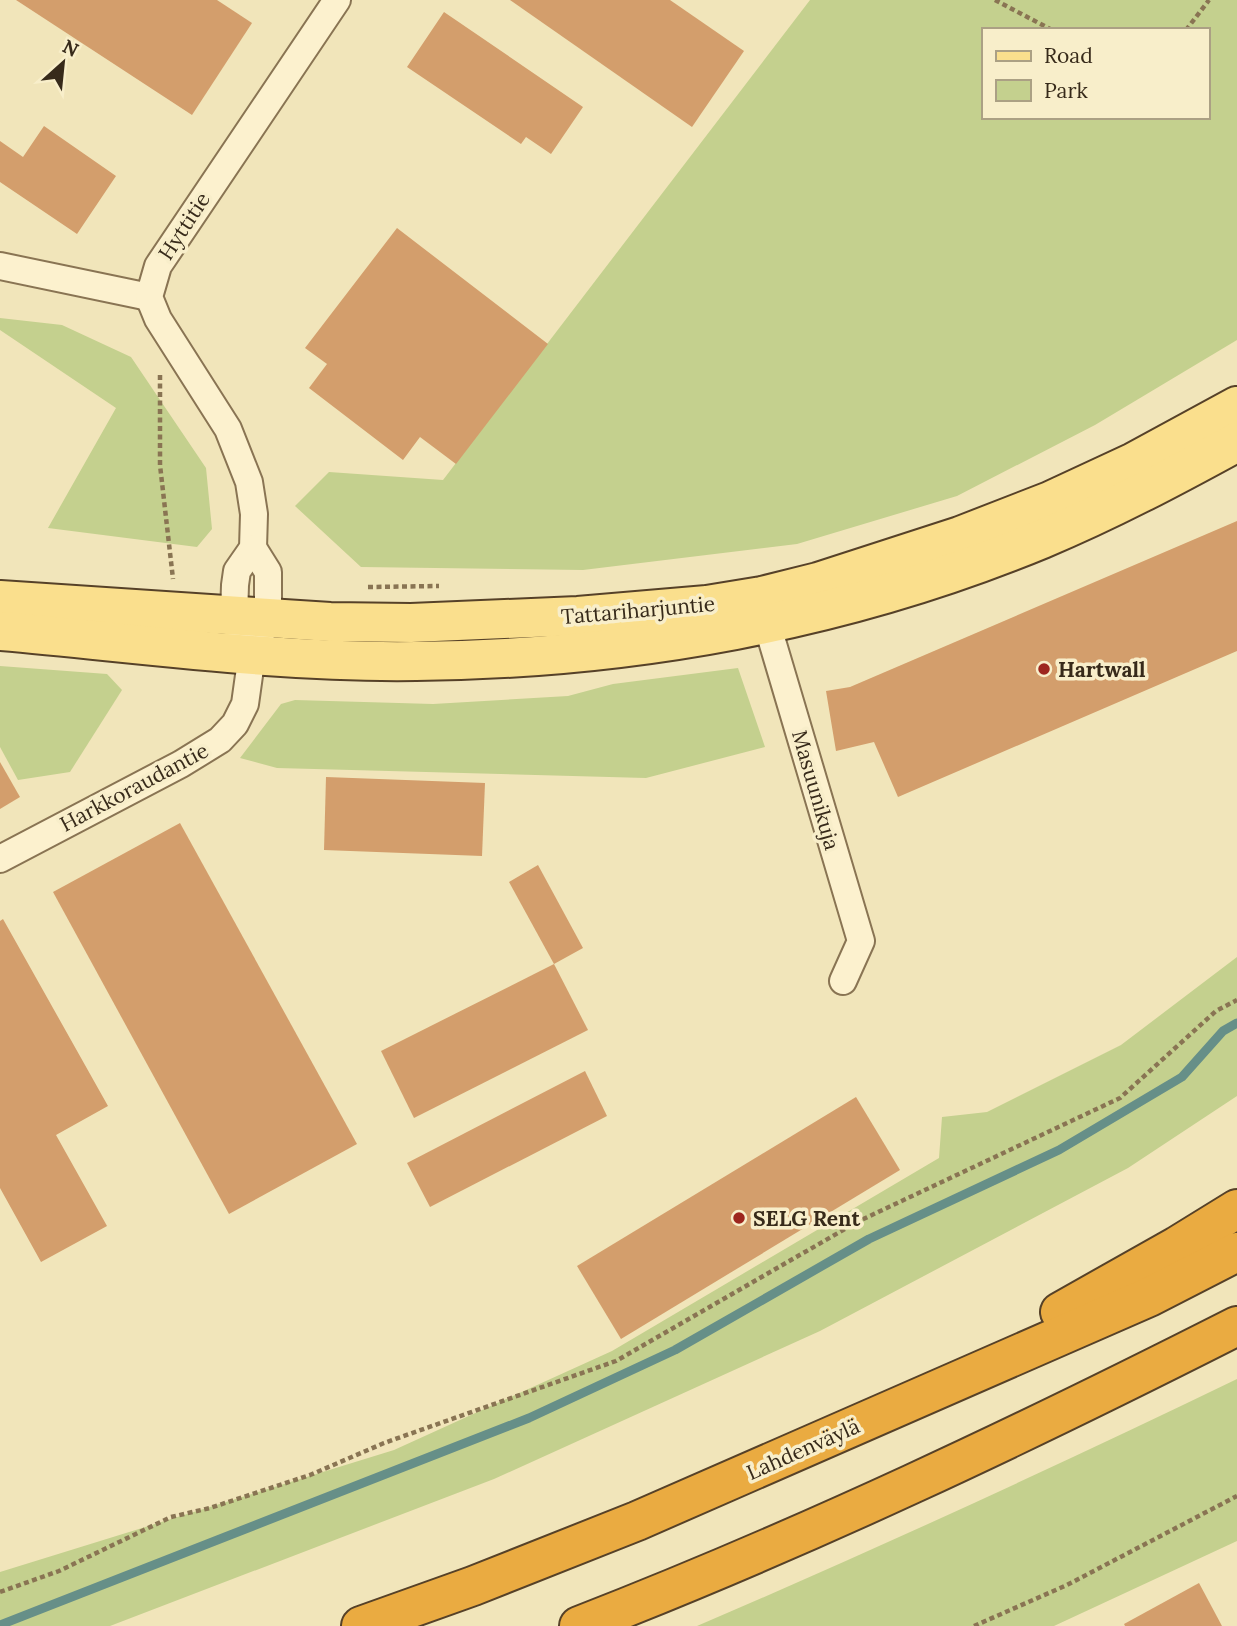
<svg xmlns="http://www.w3.org/2000/svg" width="1237" height="1626" font-family="Lora,serif">
<style>
.green{fill:#c4d08e;fill-rule:evenodd}
.lines{fill:none;stroke-linecap:round;stroke-linejoin:round}
.stream{stroke:#668f88;stroke-width:9}
.building{fill:#d39e6c}
.minor-casing{stroke:#897453;stroke-width:30}
.primary-casing{stroke:#564128;stroke-width:42}
.motorway-casing{stroke:#564128;stroke-width:42}
.path{stroke:#897453;stroke-width:4.5;stroke-dasharray:5 3.5;stroke-linecap:butt}
.minor{stroke:#fcf1ce;stroke-width:26}
.primary{stroke:#fadf8d;stroke-width:38}
.motorway{stroke:#eaab41;stroke-width:38}
.poi-dot{fill:#9d261e;stroke:#f8eeca;stroke-width:2.5}
.labels{text-anchor:middle;dominant-baseline:central;stroke-width:7;stroke-linejoin:round;paint-order:stroke}
.street-label{font-size:21px;fill:#372a1a;stroke:#f8eeca}
.poi-label{font-size:21px;font-weight:bold;fill:#372a1a;stroke:#f8eeca;text-anchor:start}
</style>
<rect width="100%" height="100%" fill="#f1e5ba"/>
<!-- green -->
<g class="green">
<path d="M 810,0 L 1237,0 L 1237,340 L 1095,425 L 957,496 L 797,544 L 583,570 L 361,567 L 295,506 L 329,472 L 443,480 ZM 983,30 L 1207,30 L 1207,117 L 983,117 Z"/>
<polygon points="0,318 62,325 131,357 206,468 212,529 197,547 48,528 116,408 0,330"/>
<polygon points="0,666 107,674 122,690 70,772 18,780 0,747"/>
<polygon points="738,668 765,747 646,778 277,768 240,758 281,704 295,700 433,704 568,696 613,684"/>
<polygon points="1237,957 1237,1096 1128,1168 820,1331 494,1479 110,1626 0,1626 0,1572 394,1450 612,1351 939,1158 942,1117 987,1112 1121,1045"/>
<path d="M 1237,1379 L 1237,1541 L 1054,1626 L 697,1626 C 879,1548 1059,1465 1237,1379 Z"/>
</g>
<g class="lines">
<!-- stream -->
<polyline class="stream" points="0,1625 529,1418 675,1350 869,1239 1059,1150 1182,1077 1223,1031 1237,1023"/>
</g>
<!-- building -->
<g class="building">
<polygon points="16,0 217,0 252,23 192,115"/>
<polygon points="510,0 670,0 744,51 692,127"/>
<polygon points="444,12 583,107 551,154 526,137 521,144 407,67"/>
<polygon points="44,126 116,176 77,234 0,182 0,141 23,157"/>
<polygon points="397,228 548,344 456,464 420,437 403,460 309,388 327,364 305,348"/>
<polygon points="1237,521 1237,651 898,797 874,742 836,751 826,691 850,687"/>
<polygon points="0,762 20,797 0,809"/>
<polygon points="326,777 485,783 482,856 324,850"/>
<polygon points="180,823 357,1144 229,1214 53,892"/>
<polygon points="538,865 583,948 554,964 509,882"/>
<polygon points="3,919 108,1106 56,1135 107,1226 41,1262 0,1188 0,921"/>
<polygon points="554,964 588,1030 414,1118 381,1051"/>
<polygon points="585,1071 607,1116 430,1207 407,1163"/>
<polygon points="856,1097 900,1170 621,1339 577,1266"/>
<polygon points="1199,1583 1222,1626 1125,1626 1124,1624"/>
</g>
<g class="lines">
<defs>
<g id="minor">
<polyline points="0,266 149,297"/>
<polyline points="764,608 767,624 861,941 843,981"/>
<polyline points="240,630 234,616 235,585 237,571 253,548 254,514 249,482 228,429 158,319 149,297 158,266 337,0"/>
<polyline points="0,859 181,764 220,740 235,724 245,704 252,654 268,618 268,572 253,548"/>
</g>
<g id="primary">
<polyline points="0,600 330,622 411,623 578,616 707,605 762,596 818,582 960,536 1050,501 1134,462 1237,406"/>
<path d="M 0,631 C 138,643 277,663 416,661 C 630,659 844,621 1042,539 C 1109,511 1173,477 1237,442"/>
</g>
<g id="motorway">
<polyline points="1060,1312 1177,1246 1237,1209"/>
<polyline points="361,1626 473,1586 637,1521 1149,1297 1237,1252"/>
<path d="M 579,1626 C 803,1539 1022,1435 1237,1326"/>
</g>
</defs>
<!-- minor casing -->
<use href="#minor" class="minor-casing"/>
<!-- primary casing -->
<use href="#primary" class="primary-casing"/>
<!-- motorway casing -->
<use href="#motorway" class="motorway-casing"/>
<!-- path -->
<g class="path">
<polyline points="995,0 1052,30"/>
<polyline points="1186,30 1209,0"/>
<polyline points="160,375 160,465 173,579"/>
<polyline points="368,587 439,586"/>
<polyline points="0,1592 59,1571 171,1517 210,1508 310,1475 384,1443 616,1361 857,1222 1120,1098 1216,1011 1237,1000"/>
<polyline points="974,1626 1067,1585 1237,1496"/>
</g>
<!-- minor -->
<use href="#minor" class="minor"/>
<!-- primary -->
<use href="#primary" class="primary"/>
<!-- motorway -->
<use href="#motorway" class="motorway"/>
</g>
<!-- markers -->
<g class="poi-dot">
<circle cx="1044" cy="669" r="7"/>
<circle cx="739" cy="1218" r="7"/>
</g>
<g class="labels">
<!-- street labels -->
<g class="street-label">
<text transform="translate(184 226) rotate(-57)">Hyttitie</text>
<text transform="translate(638 610) rotate(-5)">Tattariharjuntie</text>
<text transform="translate(134 787) rotate(-28)">Harkkoraudantie</text>
<text transform="translate(816 790) rotate(74)">Masuunikuja</text>
<text transform="translate(803 1449) rotate(-24)">Lahdenväylä</text>
</g>
<!-- poi labels -->
<g class="poi-label">
<text x="1058" y="669">Hartwall</text>
<text x="753" y="1218">SELG Rent</text>
</g>
</g>
<!-- legend -->
<rect x="982" y="28" width="228" height="91" fill="#f8eeca" stroke="#aba084" stroke-width="2"/>
<rect x="996" y="51" width="35" height="10" fill="#fadf8d" stroke="#aba084" stroke-width="2"/>
<text x="1044" y="63" font-size="21" fill="#372a1a">Road</text>
<rect x="996" y="80" width="35" height="21" fill="#c4d08e" stroke="#aba084" stroke-width="2"/>
<text x="1044" y="98" font-size="21" fill="#372a1a">Park</text>
<!-- north arrow -->
<g transform="translate(63 63) rotate(27)" stroke="#f8eeca" stroke-width="5" paint-order="stroke">
<path d="M0-5L12 26L0 18L-12 26Z" fill="#372a1a"/>
<text y="-10" font-size="19" font-weight="bold" text-anchor="middle" fill="#372a1a">N</text>
</g>
</svg>
